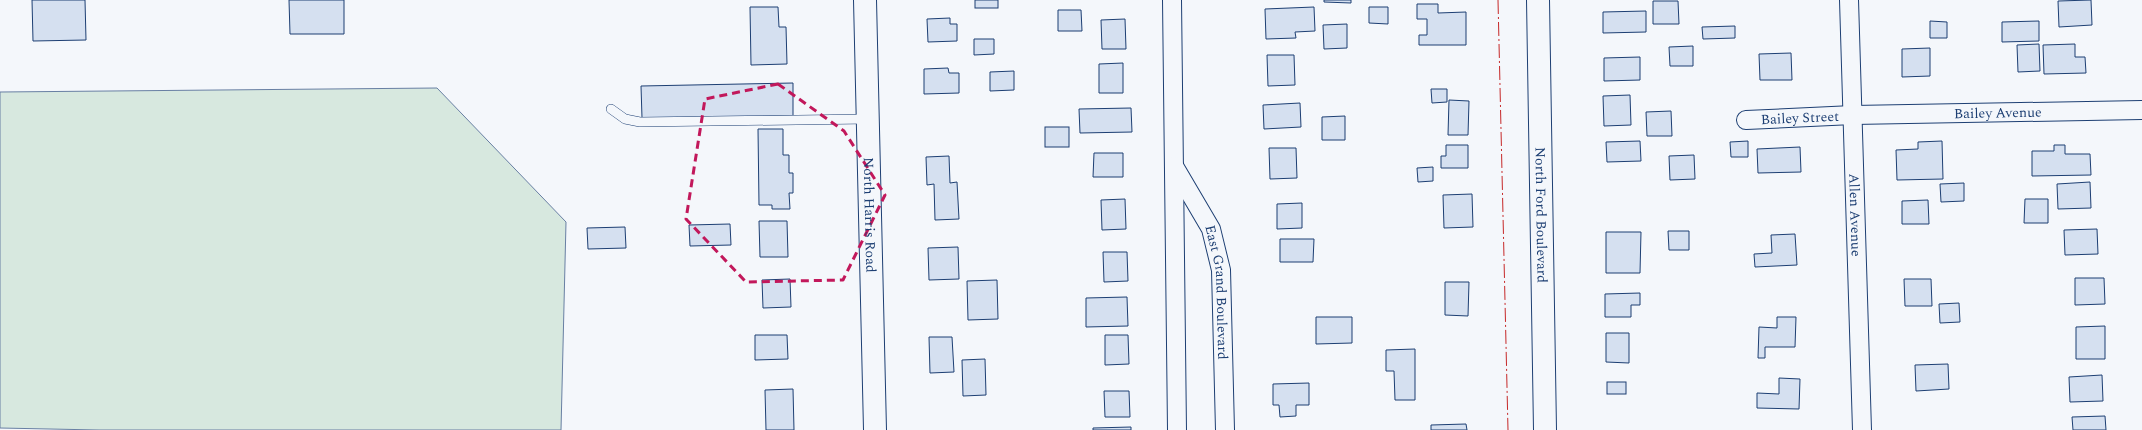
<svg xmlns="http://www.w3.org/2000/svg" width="2142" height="430" font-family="Spectral,serif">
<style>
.green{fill:#d7e8df;stroke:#687fa3}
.building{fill:#d5e0f0;stroke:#1d3f73}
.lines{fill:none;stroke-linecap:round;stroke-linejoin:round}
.lane-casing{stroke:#1d3f73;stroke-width:10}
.street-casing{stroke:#1d3f73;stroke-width:20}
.secondary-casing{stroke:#1d3f73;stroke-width:24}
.lane{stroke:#f4f7fb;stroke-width:9}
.street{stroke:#f4f7fb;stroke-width:18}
.secondary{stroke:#f4f7fb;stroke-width:22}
.power{stroke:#c62828;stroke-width:1;stroke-dasharray:14 3 2 3;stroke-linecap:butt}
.marked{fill:none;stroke:#c2185b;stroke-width:3;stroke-dasharray:8 5;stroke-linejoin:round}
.labels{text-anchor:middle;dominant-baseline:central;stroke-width:3;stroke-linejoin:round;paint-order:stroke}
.street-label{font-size:14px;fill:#1d3f73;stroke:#f4f7fb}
</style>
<rect width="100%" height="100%" fill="#f4f7fb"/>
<!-- green -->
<polygon class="green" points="437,88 566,222 561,430 99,430 0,428 0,92"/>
<!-- building -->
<g class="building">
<polygon points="32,0 85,0 86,40 33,41"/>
<polygon points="289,0 344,0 344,34 290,34"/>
<rect x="975" y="0" width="23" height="8"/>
<polygon points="1324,0 1351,0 1351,3 1324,2"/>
<polygon points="2091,0 2092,25 2059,27 2058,1"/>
<polygon points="1653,1 1678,1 1679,24 1653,24"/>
<polygon points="1417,4 1438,4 1438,13 1466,12 1466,45 1419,45 1419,35 1427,35 1427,19 1417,19"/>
<polygon points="750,7 778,7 779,27 786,27 787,64 751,65"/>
<polygon points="1314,7 1315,31 1295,32 1296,38 1266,39 1265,9"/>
<polygon points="1369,7 1388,7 1388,24 1369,23"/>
<polygon points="1058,10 1081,10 1082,31 1058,31"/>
<polygon points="1646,11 1646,32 1603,33 1603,12"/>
<polygon points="950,18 950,24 957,24 957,41 928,42 927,19"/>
<polygon points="1125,19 1126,49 1102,49 1101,20"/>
<polygon points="1930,21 1947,22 1947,38 1930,38"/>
<polygon points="2039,21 2039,41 2002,42 2002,22"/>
<polygon points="1347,24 1347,48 1324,49 1323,25"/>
<polygon points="1735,26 1735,38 1703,39 1702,27"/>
<polygon points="974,39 994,39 994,54 974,55"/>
<polygon points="2039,44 2040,71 2018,72 2017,45"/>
<polygon points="2075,44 2075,57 2085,57 2086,73 2044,74 2043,45"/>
<polygon points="1693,46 1693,66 1670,66 1669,47"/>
<polygon points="1930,48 1930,76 1902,77 1902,49"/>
<polygon points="1791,53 1792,80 1760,80 1759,54"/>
<polygon points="1267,55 1294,55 1295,85 1268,86"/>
<polygon points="1640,57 1640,80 1604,81 1604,58"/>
<polygon points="1123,63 1123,93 1099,93 1099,64"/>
<polygon points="948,68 949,73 959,73 959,93 924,94 924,69"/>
<polygon points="1014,71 1014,90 990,91 990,72"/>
<polygon points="793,83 793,116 642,118 641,86"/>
<polygon points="1431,89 1447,89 1447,102 1432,103"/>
<polygon points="1630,95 1631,125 1604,126 1603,96"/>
<polygon points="1449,100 1469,101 1468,135 1448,135"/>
<polygon points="1300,103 1301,127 1264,129 1263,105"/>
<polygon points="1131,108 1132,132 1080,133 1079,109"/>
<polygon points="1671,111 1672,136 1647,136 1646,112"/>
<polygon points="1345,116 1345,140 1322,140 1322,117"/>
<rect x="1045" y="127" width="24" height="20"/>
<polygon points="758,129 783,129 783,155 789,155 789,173 793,173 793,193 789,193 790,209 772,209 772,205 759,205"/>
<polygon points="1640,141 1641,161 1607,162 1606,142"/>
<polygon points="1748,141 1748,157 1731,157 1730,142"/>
<polygon points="1942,141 1943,179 1897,180 1896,150 1918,149 1918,142"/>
<polygon points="1446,145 1468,145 1468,168 1441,168 1441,156 1446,156"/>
<polygon points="2054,145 2065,145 2065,154 2090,154 2091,175 2032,176 2032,151 2054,151"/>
<polygon points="1800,147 1801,172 1758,173 1757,149"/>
<polygon points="1269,148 1296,148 1297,178 1270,179"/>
<polygon points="1094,153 1123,153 1123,177 1093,177"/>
<polygon points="1694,155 1695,179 1670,180 1669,156"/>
<polygon points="949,156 950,183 957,182 959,219 935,220 934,184 927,185 926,157"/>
<polygon points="1433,167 1433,181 1418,182 1417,168"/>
<polygon points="2090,182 2091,208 2058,209 2057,184"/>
<polygon points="1964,183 1964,201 1941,202 1940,184"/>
<polygon points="1472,194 1473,227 1444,228 1443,195"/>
<polygon points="1125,199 1126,229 1102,230 1101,200"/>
<polygon points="2025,199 2048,199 2048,223 2024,223"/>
<polygon points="1928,200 1929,224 1902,224 1902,201"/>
<polygon points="1302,203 1302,228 1277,229 1277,204"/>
<polygon points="759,221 787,221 788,257 760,257"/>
<polygon points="730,224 731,245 690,246 689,225"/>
<polygon points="625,227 626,248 588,249 587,228"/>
<polygon points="2097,229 2098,254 2065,255 2064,230"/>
<polygon points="1668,231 1689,231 1689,250 1669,250"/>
<polygon points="1606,232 1641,232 1640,273 1606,273"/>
<polygon points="1795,234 1797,265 1755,267 1754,254 1772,253 1771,235"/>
<polygon points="1280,239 1314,239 1313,262 1280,262"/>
<polygon points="958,247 959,279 929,280 928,248"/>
<polygon points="1103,252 1127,252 1128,281 1104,282"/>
<polygon points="2075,278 2104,278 2105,304 2075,305"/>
<polygon points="790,279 791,307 763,308 762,280"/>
<polygon points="1904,279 1931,279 1932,306 1905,306"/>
<polygon points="997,280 998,319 968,320 967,281"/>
<polygon points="1445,282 1469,282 1468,316 1445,315"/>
<polygon points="1640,293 1640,305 1631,305 1631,317 1605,317 1605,294"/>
<polygon points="1127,297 1128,326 1086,327 1086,298"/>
<polygon points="1959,303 1960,322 1940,323 1939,304"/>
<polygon points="1316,317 1352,317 1352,343 1316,344"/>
<polygon points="1777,317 1796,317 1795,347 1765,347 1765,358 1758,358 1759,327 1777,328"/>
<polygon points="2105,326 2105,359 2076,359 2076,327"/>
<polygon points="1606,333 1629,333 1629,363 1606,362"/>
<polygon points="755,335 787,335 788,359 755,360"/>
<polygon points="1105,335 1128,335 1129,364 1105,365"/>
<polygon points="929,337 952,337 954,372 930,373"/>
<polygon points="1415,349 1415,400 1395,400 1394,371 1386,371 1386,350"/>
<polygon points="985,359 986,395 963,396 962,360"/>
<polygon points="1948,364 1949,389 1916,391 1915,365"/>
<polygon points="2102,375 2103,401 2070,402 2069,377"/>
<polygon points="1779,378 1800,379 1799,409 1757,408 1757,393 1779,394"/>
<rect x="1607" y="382" width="19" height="12"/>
<polygon points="1309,383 1309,405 1296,405 1296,416 1280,417 1279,405 1273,405 1273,384"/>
<polygon points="793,389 794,430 766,430 765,390"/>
<polygon points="1104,391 1129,391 1130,417 1105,417"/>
<polygon points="2105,416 2106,430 2073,430 2072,417"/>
<polygon points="1466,424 1467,430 1431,430 1431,425"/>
<polygon points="1131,427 1131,430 1093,430 1093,428"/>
</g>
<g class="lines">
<defs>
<polyline id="lane" points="611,109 625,119 640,122 867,119"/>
<g id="street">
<polyline points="1172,0 1177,430"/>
<path id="s1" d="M 1849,0 L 1862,430"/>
<path id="s2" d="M 1746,120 L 1853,115 L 2142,110"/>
<path id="s3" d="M 1174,166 L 1211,229 L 1221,270 L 1225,430"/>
</g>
<g id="secondary">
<path id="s4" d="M 865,0 L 875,430"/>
<path id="s5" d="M 1538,0 L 1545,430"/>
</g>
</defs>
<!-- lane casing -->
<use href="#lane" class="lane-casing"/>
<!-- street casing -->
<use href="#street" class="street-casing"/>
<!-- secondary casing -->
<use href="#secondary" class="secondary-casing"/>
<!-- lane -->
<use href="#lane" class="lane"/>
<!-- street -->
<use href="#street" class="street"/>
<!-- secondary -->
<use href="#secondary" class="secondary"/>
<!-- power -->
<polyline class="power" points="1498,0 1508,430"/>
</g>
<!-- marked area -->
<path class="marked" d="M 778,84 L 844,131 L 885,195 L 843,280 L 746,282 L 686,219 L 705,99 Z"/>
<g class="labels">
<!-- street labels -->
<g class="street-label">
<text stroke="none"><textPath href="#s2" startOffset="252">Bailey Avenue</textPath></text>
<text stroke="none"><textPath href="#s2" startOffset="54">Bailey Street</textPath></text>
<text stroke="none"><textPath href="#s4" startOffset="215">North Harris Road</textPath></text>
<text stroke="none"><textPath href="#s5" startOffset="215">North Ford Boulevard</textPath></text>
<text stroke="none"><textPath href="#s1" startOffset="215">Allen Avenue</textPath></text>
<text stroke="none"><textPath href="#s3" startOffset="137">East Grand Boulevard</textPath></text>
</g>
</g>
</svg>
